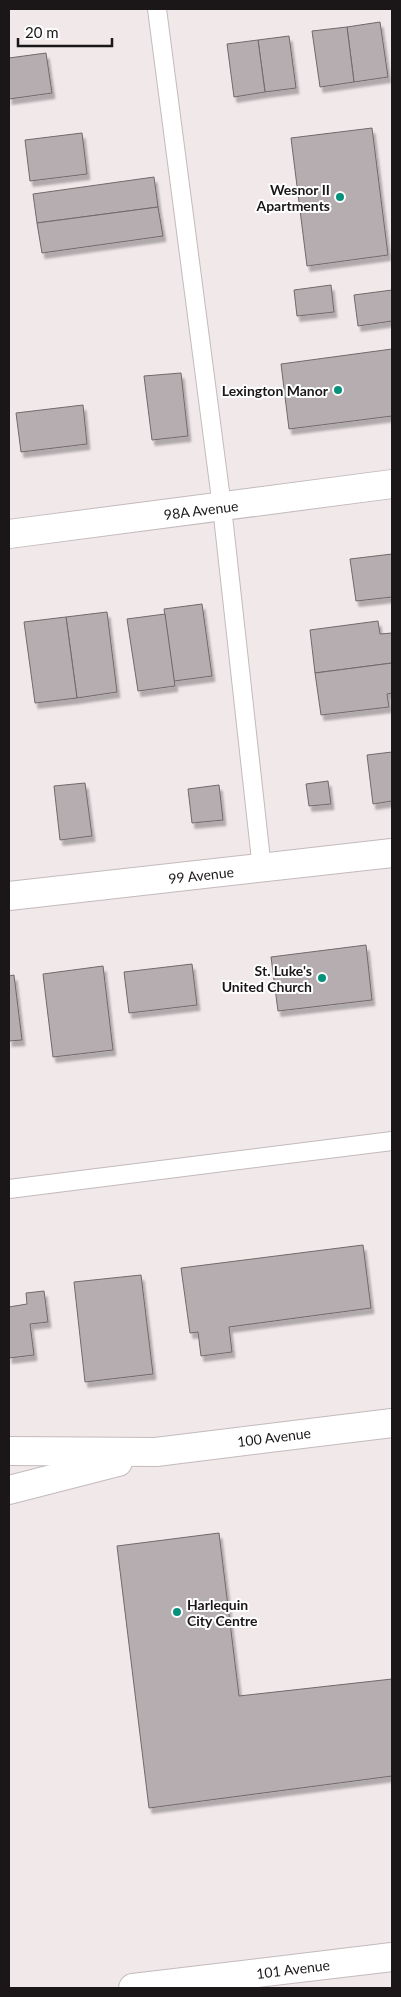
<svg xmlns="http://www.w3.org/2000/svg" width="401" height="1997" font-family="Lato,sans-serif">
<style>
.building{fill:#b5adaf;stroke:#71696b;filter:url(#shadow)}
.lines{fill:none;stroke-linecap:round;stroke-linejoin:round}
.lane-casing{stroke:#c3babd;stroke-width:20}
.street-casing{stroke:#c3babd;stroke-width:30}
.secondary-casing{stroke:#c3babd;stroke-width:30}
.lane{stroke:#fff;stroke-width:18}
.street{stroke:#fff;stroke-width:28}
.secondary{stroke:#fff;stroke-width:28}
.poi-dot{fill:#06917b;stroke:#fff;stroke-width:2}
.labels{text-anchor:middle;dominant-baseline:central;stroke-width:4;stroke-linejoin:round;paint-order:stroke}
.poi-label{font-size:14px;font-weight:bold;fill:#1b1718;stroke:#fff;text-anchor:end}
.street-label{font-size:14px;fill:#1b1718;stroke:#fff}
</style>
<defs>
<filter id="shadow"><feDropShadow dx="3" dy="5.5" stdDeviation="1" flood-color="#0004"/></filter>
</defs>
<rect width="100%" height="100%" fill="#f1e8ea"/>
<!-- building -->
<g class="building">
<polygon points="380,22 388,77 354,82 347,27"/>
<polygon points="347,27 354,82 320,87 312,31"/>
<polygon points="289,36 296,88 265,92 258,40"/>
<polygon points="258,40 265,92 234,97 227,44"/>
<polygon points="46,53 52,93 9,99 9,58"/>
<polygon points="372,128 388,255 307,266 291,138"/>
<polygon points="82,133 87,174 30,181 25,140"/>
<polygon points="154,177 158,207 37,223 33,194"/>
<polygon points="158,207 163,236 42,253 37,223"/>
<polygon points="331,285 334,312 297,316 294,290"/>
<polygon points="392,290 392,321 358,326 354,295"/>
<polygon points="392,349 392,416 289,429 281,364"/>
<polygon points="181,373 188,436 152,440 144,376"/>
<polygon points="83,405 87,444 21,452 16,413"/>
<polygon points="392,554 392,597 356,601 350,559"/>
<polygon points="202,604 212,676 174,681 164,609"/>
<polygon points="107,612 117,692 77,698 66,617"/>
<polygon points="165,614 175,686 138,691 127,619"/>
<polygon points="66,617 77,698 35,703 24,622"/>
<polygon points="378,621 380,634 392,633 392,663 315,673 310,630"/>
<polygon points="392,663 392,693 387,694 389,707 321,715 315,673"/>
<polygon points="392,752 392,801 373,804 367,755"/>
<polygon points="328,781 331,804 309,806 306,784"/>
<polygon points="85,783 92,836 60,840 54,786"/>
<polygon points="219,785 223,820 192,823 188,789"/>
<polygon points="366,945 372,1000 278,1011 271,957"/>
<polygon points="192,964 197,1005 129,1013 124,972"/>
<polygon points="103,966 113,1050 53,1057 43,974"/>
<polygon points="14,975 22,1040 9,1041 9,976"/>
<polygon points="363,1245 371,1308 229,1327 232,1352 201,1356 198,1332 190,1333 181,1268"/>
<polygon points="141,1275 153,1374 85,1382 74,1282"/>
<polygon points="44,1291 48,1322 30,1324 34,1355 9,1358 9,1307 27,1304 26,1293"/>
<polygon points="219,1533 239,1696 392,1679 392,1776 149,1808 117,1546"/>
</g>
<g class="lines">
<defs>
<g id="lane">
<polyline points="157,9 222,507 262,869"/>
<polyline points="9,1189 392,1141"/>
</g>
<g id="street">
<polyline points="9,534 392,484"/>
<polyline points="9,896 392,853"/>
<polyline points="133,1988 392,1957"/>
</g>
<g id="secondary">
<polyline points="9,1451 156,1452 392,1423"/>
<polyline points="9,1490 118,1462"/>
</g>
</defs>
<!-- lane casing -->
<use href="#lane" class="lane-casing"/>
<!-- street casing -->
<use href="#street" class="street-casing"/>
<!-- secondary casing -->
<use href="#secondary" class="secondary-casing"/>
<!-- lane -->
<use href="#lane" class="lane"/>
<!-- street -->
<use href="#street" class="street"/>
<!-- secondary -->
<use href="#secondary" class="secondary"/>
</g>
<!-- markers -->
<g class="poi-dot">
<circle cx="340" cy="197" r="5"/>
<circle cx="338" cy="390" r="5"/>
<circle cx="322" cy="978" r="5"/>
<circle cx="177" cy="1612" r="5"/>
</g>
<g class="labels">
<!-- poi labels -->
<g class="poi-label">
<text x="330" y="189">Wesnor II<tspan x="330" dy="16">Apartments</tspan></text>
<text x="328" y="390">Lexington Manor</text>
<text x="312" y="970">St. Luke's<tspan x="312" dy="16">United Church</tspan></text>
<text x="187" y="1604" text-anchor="start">Harlequin<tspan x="187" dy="16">City Centre</tspan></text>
</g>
<!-- street labels -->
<g class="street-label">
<text transform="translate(201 510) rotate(-7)">98A Avenue</text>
<text transform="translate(201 875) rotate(-6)">99 Avenue</text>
<text transform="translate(274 1437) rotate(-7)">100 Avenue</text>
<text transform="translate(293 1969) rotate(-7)">101 Avenue</text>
</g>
</g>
<!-- border -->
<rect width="401" height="1997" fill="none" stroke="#1b1718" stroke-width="20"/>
<!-- scale -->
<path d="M18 38v8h94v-8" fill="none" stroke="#1b1718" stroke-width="2.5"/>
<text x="25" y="38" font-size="15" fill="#1b1718" stroke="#ffffff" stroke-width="4" paint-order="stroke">20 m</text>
</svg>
